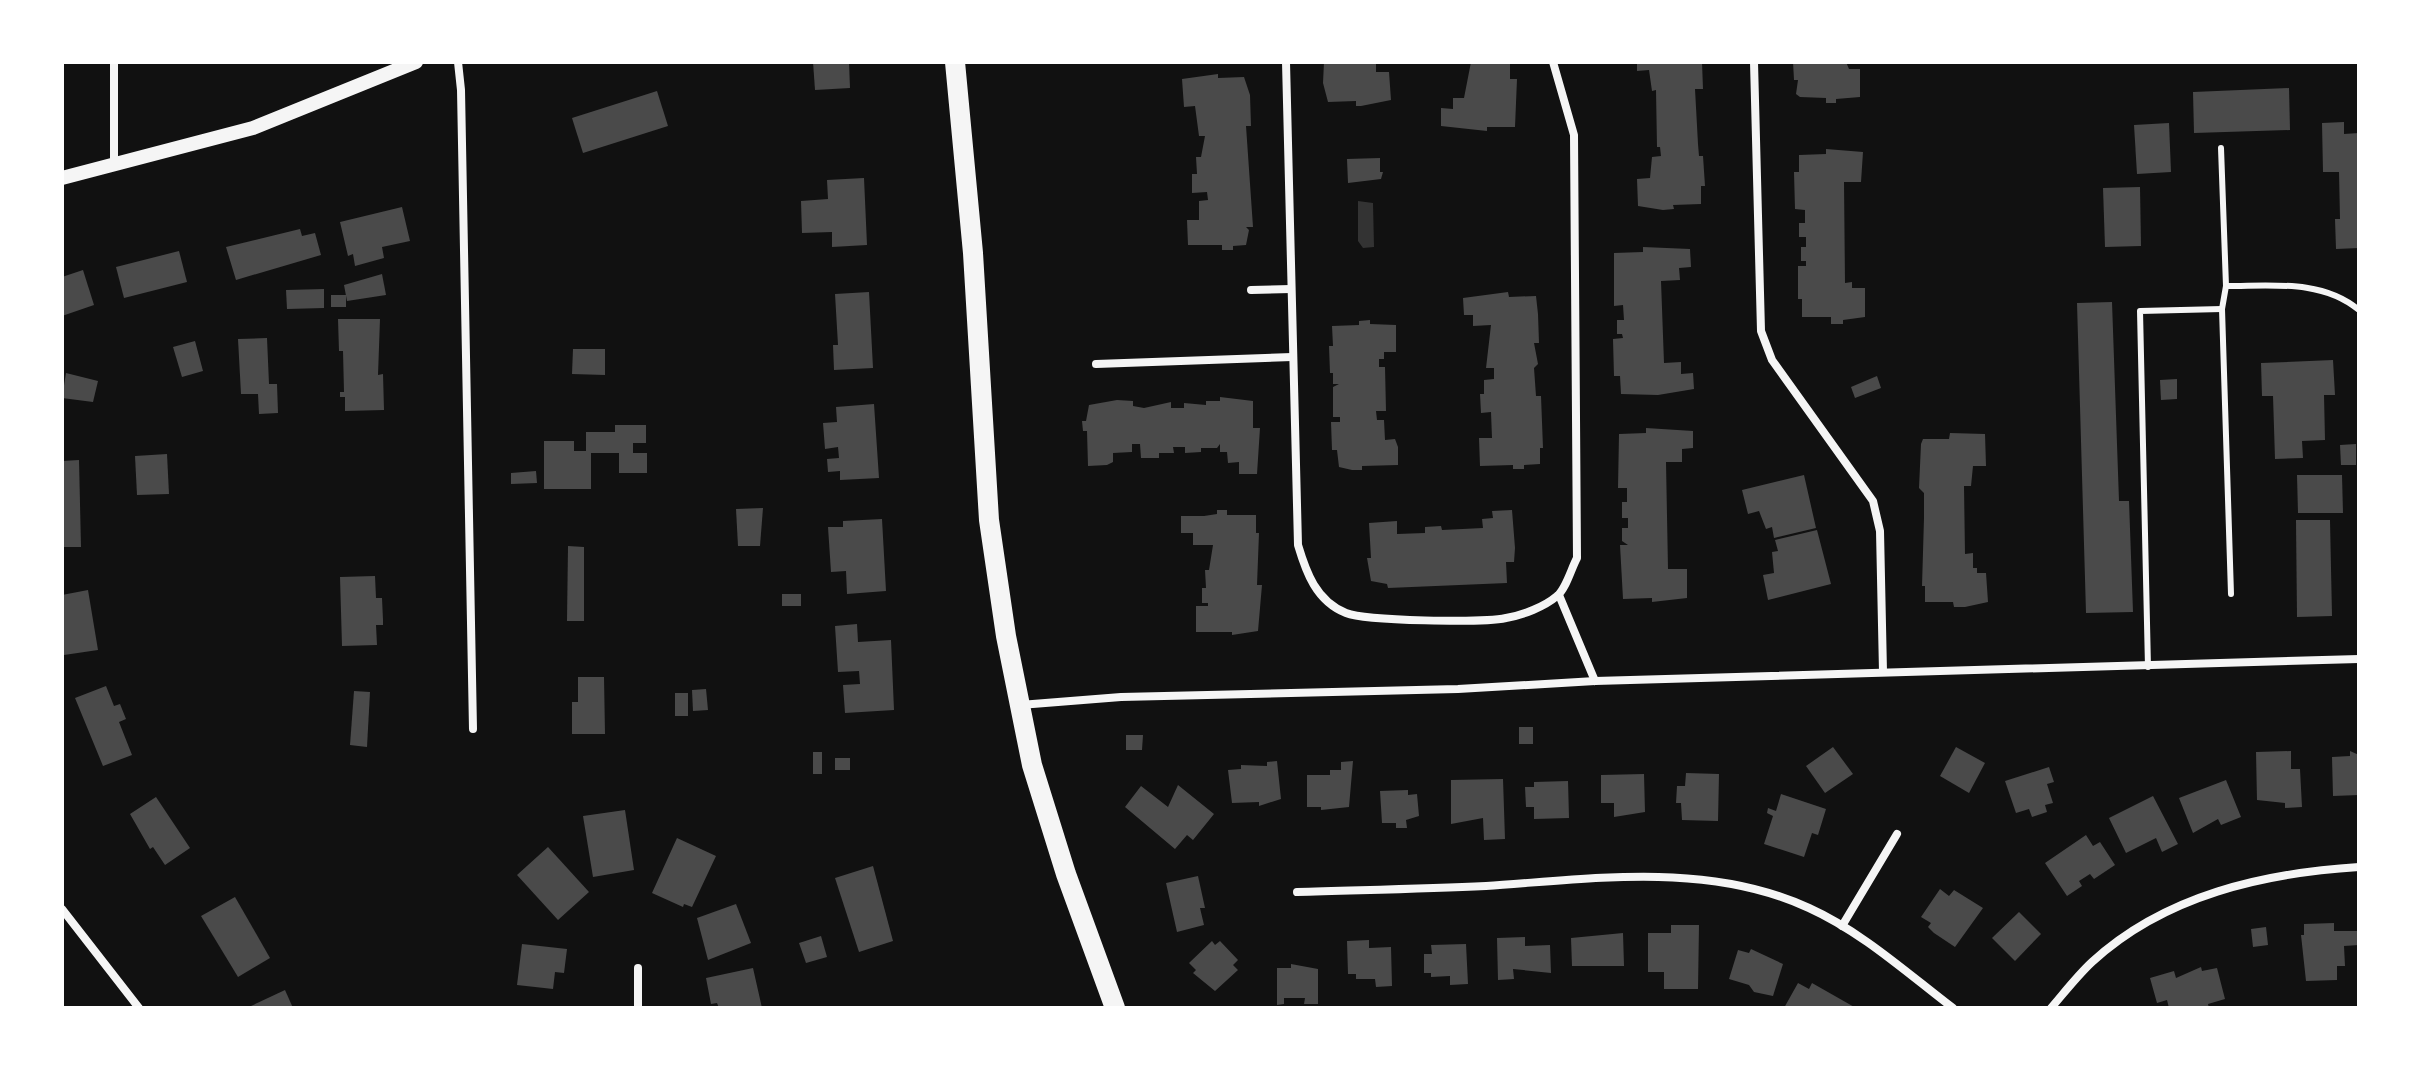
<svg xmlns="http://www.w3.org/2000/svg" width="2421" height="1070" font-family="Lora,serif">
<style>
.water{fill:#333}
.building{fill:#4a4a4a}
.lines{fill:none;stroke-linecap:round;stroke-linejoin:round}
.service{stroke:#f5f5f5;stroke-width:6}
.minor{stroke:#f5f5f5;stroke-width:8}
.tertiary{stroke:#f5f5f5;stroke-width:14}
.primary{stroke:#f5f5f5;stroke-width:20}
</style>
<rect width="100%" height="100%" fill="#111"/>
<!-- water -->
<polygon class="water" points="1358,201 1373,203 1374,247 1363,248 1358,241"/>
<!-- building -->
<g class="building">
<polygon points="813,62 849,62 850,88 815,90"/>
<polygon points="1324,62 1376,62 1376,72 1389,72 1391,100 1361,106 1356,106 1356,101 1328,102 1323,83"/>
<polygon points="1471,62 1510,62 1510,79 1517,79 1515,127 1487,127 1487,131 1441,126 1441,108 1453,109 1453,98 1464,98"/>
<polygon points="1637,62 1702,62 1703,89 1695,89 1698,144 1699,156 1703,156 1705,186 1701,186 1701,204 1673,205 1674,209 1663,210 1638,206 1637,179 1650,178 1652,157 1661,156 1660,147 1657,147 1656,90 1652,91 1649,70 1637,71"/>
<polygon points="1793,62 1846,62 1849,69 1860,69 1860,97 1836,99 1836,103 1826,103 1826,98 1800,97 1796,94 1798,80 1794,80"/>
<polygon points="1218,74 1218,78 1244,77 1250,95 1251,126 1246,126 1253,227 1246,227 1249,230 1246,245 1233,246 1233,250 1222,250 1222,245 1188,245 1187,220 1199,220 1199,201 1208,200 1207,192 1192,193 1192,174 1197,174 1196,157 1201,157 1205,136 1199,136 1195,106 1184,107 1182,79"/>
<polygon points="2289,88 2290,130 2194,133 2193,92"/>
<polygon points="657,91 668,126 583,153 572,118"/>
<polygon points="2344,122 2344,134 2359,133 2359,248 2336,249 2335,219 2340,219 2339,172 2323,172 2322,123"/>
<polygon points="2169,123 2171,172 2137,174 2134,125"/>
<polygon points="1826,149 1863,152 1861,182 1844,182 1845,283 1852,282 1852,288 1865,288 1865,317 1843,320 1843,324 1831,324 1831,317 1802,317 1802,299 1798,299 1798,266 1806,266 1806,261 1801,261 1801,247 1806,247 1806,237 1799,237 1799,223 1805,223 1805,210 1795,209 1794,172 1799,172 1799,155 1826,154"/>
<polygon points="1380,158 1380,172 1383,172 1381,179 1348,183 1347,159"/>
<polygon points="864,178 867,245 832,247 832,232 802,233 801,201 828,199 827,180"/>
<polygon points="2140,187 2141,246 2105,247 2103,188"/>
<polygon points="402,207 410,241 382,247 384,258 355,266 353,254 348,256 340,222"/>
<polygon points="300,229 302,236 315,233 321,255 236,280 226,247"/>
<polygon points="1643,247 1690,249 1691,267 1679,268 1680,280 1661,281 1664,363 1681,362 1681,374 1693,373 1694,389 1658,395 1621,394 1620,376 1614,376 1613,339 1623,338 1622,334 1617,334 1617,320 1624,320 1623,305 1614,306 1614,253 1643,252"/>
<polygon points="179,251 187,282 124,298 116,267"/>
<polygon points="83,270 94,305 62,316 62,277"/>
<polygon points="382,274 386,295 347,301 344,285"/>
<polygon points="324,289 324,308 287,309 286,290"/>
<polygon points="869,292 873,368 834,370 833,345 838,345 835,294"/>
<polygon points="1508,292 1509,297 1536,296 1538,314 1539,343 1534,343 1538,364 1534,368 1536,396 1541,396 1543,448 1540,448 1540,464 1524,465 1524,469 1513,469 1513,465 1480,466 1479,438 1492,438 1491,412 1481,413 1480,394 1484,394 1484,380 1494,379 1494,368 1486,368 1491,325 1473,326 1473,315 1464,315 1463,298"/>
<rect x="331" y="295" width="15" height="12"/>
<polygon points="2112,302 2119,501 2129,501 2133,612 2086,613 2077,303"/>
<polygon points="338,319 380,319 378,375 383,374 384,410 345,411 345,397 340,397 340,392 344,392 343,351 339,351"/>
<polygon points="1370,320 1370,324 1396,325 1396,352 1384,352 1384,359 1379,359 1379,367 1385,367 1386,411 1376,411 1377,420 1384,420 1385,440 1395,439 1398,447 1398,465 1362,466 1362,470 1352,470 1339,467 1337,450 1332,450 1331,422 1340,422 1340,417 1333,417 1333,387 1339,384 1333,384 1333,373 1330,373 1329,346 1333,346 1332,326 1359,325 1359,321"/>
<polygon points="267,338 269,384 277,384 278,413 259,414 258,394 241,394 238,339"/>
<polygon points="195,341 203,371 182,377 173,347"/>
<polygon points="573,349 605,349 605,375 572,374"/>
<polygon points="2333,360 2335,395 2324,395 2325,440 2302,441 2303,458 2275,459 2273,396 2262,396 2261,363"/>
<polygon points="66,373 98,381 93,402 62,398"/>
<polygon points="1877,376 1881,388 1855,398 1851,387"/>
<polygon points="2177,379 2177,399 2161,400 2160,380"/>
<polygon points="1220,397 1253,401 1253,428 1260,428 1257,474 1239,474 1239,462 1228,463 1227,452 1220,452 1220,444 1217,448 1201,448 1201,452 1185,453 1185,447 1173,447 1174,453 1159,453 1159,458 1141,458 1140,444 1132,444 1132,452 1113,453 1113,462 1107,465 1088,466 1087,431 1083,431 1082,421 1086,421 1089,405 1117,400 1133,401 1133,406 1144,408 1171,402 1171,408 1184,408 1184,403 1206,405 1206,401 1220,401"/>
<polygon points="874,404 879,478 840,480 840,471 828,472 827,459 839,458 838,447 825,449 823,423 837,422 836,407"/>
<polygon points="615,425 646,425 646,443 633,443 633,453 647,453 647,473 619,473 619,453 591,453 591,489 544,489 544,441 574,441 574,451 586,451 586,432 615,432"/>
<polygon points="1646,428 1693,431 1693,448 1682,449 1682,462 1666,462 1668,569 1687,569 1687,598 1652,602 1652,598 1623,599 1620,545 1628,545 1622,541 1622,528 1628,528 1628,518 1622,518 1622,502 1627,502 1627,488 1618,488 1619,434 1646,433"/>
<polygon points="1950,433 1985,434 1986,466 1973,466 1971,486 1964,486 1965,554 1973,553 1973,568 1977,568 1977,573 1986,573 1988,602 1965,607 1954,607 1953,602 1925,602 1925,586 1922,586 1924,518 1924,493 1919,488 1921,444 1923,439 1949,439"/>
<polygon points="2356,444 2356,465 2341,465 2340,445"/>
<polygon points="167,454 169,494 137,495 135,456"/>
<polygon points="79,460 81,547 62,547 62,461"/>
<polygon points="536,471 537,483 511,484 511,473"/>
<polygon points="1804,475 1816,528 1774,538 1772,527 1766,529 1759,511 1748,514 1742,490"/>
<polygon points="2297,475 2342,475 2343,513 2298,513"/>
<polygon points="763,508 760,546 738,546 736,509"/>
<polygon points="1217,510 1227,510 1227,515 1256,515 1256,533 1259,533 1257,585 1262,585 1258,631 1232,635 1232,632 1196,632 1196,606 1208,606 1208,603 1202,603 1202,588 1206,588 1205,570 1209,570 1213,545 1193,545 1193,533 1181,533 1181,516 1204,516 1217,514"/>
<polygon points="1512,510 1515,548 1514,562 1506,562 1507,583 1388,588 1387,584 1371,581 1367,558 1371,558 1369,523 1397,521 1397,534 1425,533 1425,527 1441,526 1442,530 1483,528 1482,519 1493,518 1492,511"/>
<polygon points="882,519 886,591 847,594 846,571 831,572 828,527 843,527 843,521"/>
<polygon points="2296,520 2330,520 2332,616 2297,617"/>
<polygon points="1817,530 1831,584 1768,600 1763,575 1774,573 1772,552 1778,551 1775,540"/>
<polygon points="568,546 584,547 584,621 567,621"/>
<polygon points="375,576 376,598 382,598 383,620 383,625 376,625 377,645 342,646 340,577"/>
<polygon points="88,590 98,650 64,655 62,595"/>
<rect x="782" y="594" width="19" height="12"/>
<polygon points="857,624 858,642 891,640 894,710 845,713 843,685 860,684 859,671 838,672 835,626"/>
<polygon points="578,677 604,677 605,734 572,734 572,702 578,702"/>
<polygon points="106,686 114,706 120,704 126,719 119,722 132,755 103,766 75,698"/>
<polygon points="706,689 708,710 693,711 692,690"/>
<polygon points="354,691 370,692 367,747 350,745"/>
<rect x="675" y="693" width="13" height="23"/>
<rect x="1519" y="727" width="14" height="17"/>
<polygon points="1126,735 1143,735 1142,750 1126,750"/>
<polygon points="1833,747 1853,774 1825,793 1806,766"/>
<polygon points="1956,747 1985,763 1969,793 1940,776"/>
<polygon points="2291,751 2291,769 2300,769 2302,807 2285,808 2285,803 2257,800 2256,752"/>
<polygon points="2350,751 2359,755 2359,795 2333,796 2332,757 2350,756"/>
<rect x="813" y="752" width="9" height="22"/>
<rect x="835" y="758" width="15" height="12"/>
<polygon points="1277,761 1281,799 1259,806 1259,802 1232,803 1228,770 1241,769 1241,765 1267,766 1267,762"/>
<polygon points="1353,761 1349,807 1321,810 1321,807 1307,807 1307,775 1330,775 1330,770 1341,770 1341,762"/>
<polygon points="2049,767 2054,782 2047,784 2053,803 2045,805 2047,812 2032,817 2029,809 2016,813 2005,781"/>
<polygon points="1686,773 1719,774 1718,821 1682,820 1681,803 1676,803 1677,786 1685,786"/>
<polygon points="1644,774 1645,812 1614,817 1614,803 1601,803 1601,775"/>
<polygon points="1503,779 1505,839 1484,840 1483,818 1451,824 1451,780"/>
<polygon points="2226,780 2241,817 2221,825 2218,819 2193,833 2179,798"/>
<polygon points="1568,781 1569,818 1534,819 1534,807 1526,807 1525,787 1534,787 1534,782"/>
<polygon points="1178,785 1214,814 1193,840 1187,835 1175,849 1125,807 1141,786 1168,807"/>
<polygon points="1408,790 1408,795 1417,794 1419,816 1406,820 1407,828 1396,828 1396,823 1382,823 1380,791"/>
<polygon points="1781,794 1826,809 1818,835 1812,833 1804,857 1764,844 1773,816 1767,813 1768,808 1776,811"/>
<polygon points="2153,796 2178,844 2162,852 2156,838 2126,853 2109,818"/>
<polygon points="156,797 190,848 165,865 153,847 150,849 130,814"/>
<polygon points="625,810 634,870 593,877 583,816"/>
<polygon points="2086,835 2093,846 2100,842 2115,865 2094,879 2090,874 2079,881 2082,886 2067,896 2045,863"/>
<polygon points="677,838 716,856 692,907 684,904 683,907 652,893"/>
<polygon points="548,847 589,892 558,920 517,875"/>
<polygon points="873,866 893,941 859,952 835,878"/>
<polygon points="1198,876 1205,908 1200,908 1204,925 1177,932 1166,883"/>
<polygon points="1940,889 1949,896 1954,890 1983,908 1955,947 1934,933 1928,927 1931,923 1921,917"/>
<polygon points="235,897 270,958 238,977 201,916"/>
<polygon points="736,904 751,943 708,960 697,918"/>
<polygon points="2019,912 2041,934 2015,961 1992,938"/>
<polygon points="2334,923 2334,931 2359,931 2359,945 2344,946 2345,966 2337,966 2337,980 2306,981 2301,935 2304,935 2304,924"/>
<polygon points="1671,925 1699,925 1698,989 1664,989 1664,972 1648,972 1648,933 1671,933"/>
<polygon points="2266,927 2268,945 2253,947 2251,929"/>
<polygon points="1623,933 1624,966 1572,966 1571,938"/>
<polygon points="821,936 827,957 806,963 799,943"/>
<polygon points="1525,937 1525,946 1550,945 1551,973 1513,969 1514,979 1498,980 1497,938"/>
<polygon points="1369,940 1369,948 1391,947 1392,986 1376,987 1375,979 1356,979 1356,974 1348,974 1347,941"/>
<polygon points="1212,941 1215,945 1220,941 1238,960 1233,965 1238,970 1215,991 1193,973 1196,970 1189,963"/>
<polygon points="522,944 567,949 564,973 555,972 553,989 517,985"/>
<polygon points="1466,944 1468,984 1450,985 1450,976 1431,977 1431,973 1424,973 1424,954 1432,954 1431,945"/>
<polygon points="1751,949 1783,964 1773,996 1754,992 1749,985 1729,979 1738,950 1749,953"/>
<polygon points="1291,964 1318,969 1318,1004 1304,1004 1305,998 1284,998 1284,1004 1277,1005 1277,968 1291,968"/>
<polygon points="2201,967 2202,971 2217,968 2225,999 2208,1004 2209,1008 2169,1008 2167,1000 2157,1003 2150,978 2174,971 2176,978"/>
<polygon points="753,968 762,1008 719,1008 717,1003 711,1004 706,978"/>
<polygon points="1798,983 1809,989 1812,983 1856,1008 1784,1008"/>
<polygon points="285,990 293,1008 252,1008 251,1006"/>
</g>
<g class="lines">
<!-- service -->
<g class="service">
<path d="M 2221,148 L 2226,286 C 2272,286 2322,279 2359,310"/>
<polyline points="2226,286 2222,309 2231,594"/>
<polyline points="2148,667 2140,311 2222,309"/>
</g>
<!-- minor -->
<g class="minor">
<polyline points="114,62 114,164"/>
<polyline points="458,62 461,90 473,729"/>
<path d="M 1286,62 L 1298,545 C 1306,572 1316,601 1346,613 C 1366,621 1483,623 1506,618 C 1523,615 1544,607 1557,596 C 1566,589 1571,569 1577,558 L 1574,135 L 1553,62"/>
<polyline points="1754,62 1761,331 1772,360 1873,501 1880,531 1883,672"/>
<polyline points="1251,290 1291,289"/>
<polyline points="1096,364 1292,357"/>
<polyline points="1559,595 1595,681"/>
<polyline points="1020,705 1121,697 1458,689 1595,681 2359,659"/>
<path d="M 1297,892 C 1360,890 1423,889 1486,886 C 1593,879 1708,861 1809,908 C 1862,932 1907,973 1953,1008"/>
<polyline points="62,909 139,1008"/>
<polyline points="1842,926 1897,834"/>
<polyline points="638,1008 638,968"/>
<path d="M 2051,1008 C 2064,993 2077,976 2092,962 C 2165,895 2264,873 2359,867"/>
</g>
<!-- tertiary -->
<polyline class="tertiary" points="62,178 253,128 416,62"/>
<!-- primary -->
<polyline class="primary" points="955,62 973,253 989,520 1006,636 1032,765 1066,874 1115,1008"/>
</g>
<!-- border -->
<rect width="2421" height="1070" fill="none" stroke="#ffffff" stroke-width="128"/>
</svg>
